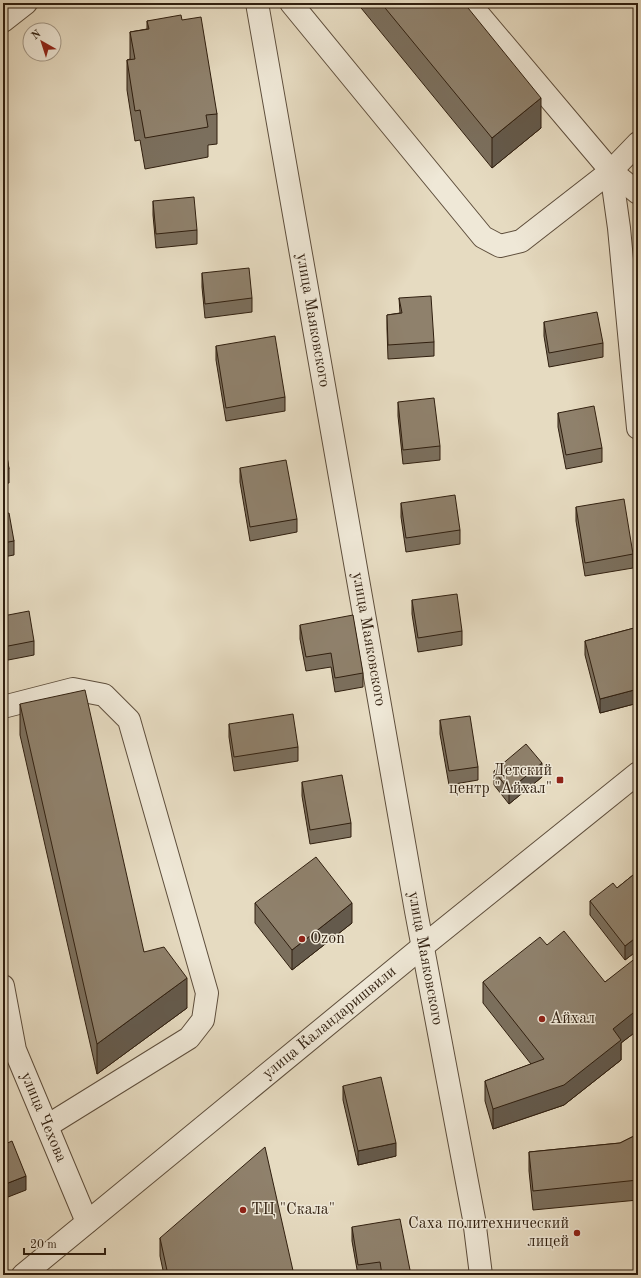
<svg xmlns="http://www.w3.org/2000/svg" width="641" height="1278" font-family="'Old Standard TT',serif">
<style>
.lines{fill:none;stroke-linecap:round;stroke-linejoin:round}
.minor-casing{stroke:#5e4e3c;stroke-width:24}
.minor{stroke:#efe8d7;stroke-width:22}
.wall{fill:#7b6f5d;stroke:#301f0f}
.shaded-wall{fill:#645a4c;stroke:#301f0f}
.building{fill:#8f816c;stroke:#301f0f}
.poi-dot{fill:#8f2418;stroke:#efe8d7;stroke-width:1.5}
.labels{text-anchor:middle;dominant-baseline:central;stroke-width:3;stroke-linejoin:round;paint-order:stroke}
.street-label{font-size:16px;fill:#301f0f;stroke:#efe8d7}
.poi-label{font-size:16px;fill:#301f0f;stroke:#efe8d7;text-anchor:start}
</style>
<rect width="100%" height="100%" fill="#e6dbc1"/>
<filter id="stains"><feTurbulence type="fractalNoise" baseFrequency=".005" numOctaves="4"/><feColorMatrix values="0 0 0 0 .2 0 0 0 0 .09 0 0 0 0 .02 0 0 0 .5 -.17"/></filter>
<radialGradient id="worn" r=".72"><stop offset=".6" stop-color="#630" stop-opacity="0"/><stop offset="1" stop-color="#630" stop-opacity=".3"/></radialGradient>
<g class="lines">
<defs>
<g id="minor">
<path id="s1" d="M 257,3 L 416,911 L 474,1219 L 481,1275"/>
<polyline points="291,3 483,237 500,246 521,241 611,171 638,143"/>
<polyline points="469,3 611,171 638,193"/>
<polyline points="3,21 26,3"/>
<polyline points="611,171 619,228 638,428"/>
<polyline points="3,707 73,689 104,695 129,720 207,993 203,1020 189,1038 47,1126"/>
<path id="s2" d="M 3,986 L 15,1050 L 87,1222"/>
<path id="s3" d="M 23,1275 L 422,947 L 638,773"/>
</g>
</defs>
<!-- minor casing -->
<use href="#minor" class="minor-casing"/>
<!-- minor -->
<use href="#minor" class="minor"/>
</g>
<!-- wall -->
<g class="wall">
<polygon points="357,3 464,3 541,128 492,168"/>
<polygon points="182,20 217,114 217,144 208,145 208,157 145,169 140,140 135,141 127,90 127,60 130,59 130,32 147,29 147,21"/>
<polygon points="153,201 197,230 197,244 156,248 153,215"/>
<polygon points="202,273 252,298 252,312 205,318 202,287"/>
<polygon points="399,298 434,342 434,356 388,359 387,329 387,315 400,313"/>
<polygon points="544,322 603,343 603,357 549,367 544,336"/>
<polygon points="3,342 6,363 6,376 3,377"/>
<polygon points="216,346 285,397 285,411 226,421 216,360"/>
<polygon points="398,402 440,446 440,460 403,464 398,416"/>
<polygon points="558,413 602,448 602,462 566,469 558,427"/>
<polygon points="3,432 9,469 9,483 3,484"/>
<polygon points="240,468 297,519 297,532 250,541 240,482"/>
<polygon points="401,503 460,530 460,544 406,552 401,517"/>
<polygon points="576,507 633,554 633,568 585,576 576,521"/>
<polygon points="3,514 14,541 14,555 3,557"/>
<polygon points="412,600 462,631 462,645 418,652 412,614"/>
<polygon points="3,616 34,641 34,655 3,661"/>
<polygon points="300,625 363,673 363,687 335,692 331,667 306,671 300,639"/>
<polygon points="638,627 638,703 600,713 585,655 585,641"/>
<polygon points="20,704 144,952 187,1008 97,1074 20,735"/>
<polygon points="440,720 478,767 478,780 449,785 440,734"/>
<polygon points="229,724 298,747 298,761 234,771 229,737"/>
<polygon points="494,771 542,777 509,804 494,785"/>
<polygon points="302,782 351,823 351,837 310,844 302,796"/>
<polygon points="638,871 638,950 625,960 590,915 590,901 617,888"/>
<polygon points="255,903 352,923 292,970 255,923"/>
<polygon points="547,945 605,982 638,959 638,1030 621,1043 621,1060 564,1105 493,1129 485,1101 485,1081 531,1064 483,1003 483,982"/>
<polygon points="343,1086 396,1156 358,1165 343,1100"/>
<polygon points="638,1134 638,1200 533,1210 529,1171 529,1152 620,1143"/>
<polygon points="352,1227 411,1275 358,1275 352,1241"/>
<polygon points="160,1238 294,1275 164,1275 160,1256"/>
</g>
<!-- shaded-wall -->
<g class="shaded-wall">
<polygon points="541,98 541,128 492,168 492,138"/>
<polygon points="638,689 638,703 600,713 600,699"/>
<polygon points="542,763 542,777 509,804 509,790"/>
<polygon points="352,903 352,923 292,970 292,950"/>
<polygon points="638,936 638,950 625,960 625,946"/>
<polygon points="187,978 187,1008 97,1074 97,1044"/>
<polygon points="638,1009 638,1030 621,1043 621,1060 564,1105 493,1129 493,1109"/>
<polygon points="396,1143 396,1156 358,1165 358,1151"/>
<polygon points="26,1176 26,1190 3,1199 3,1185"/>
</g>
<!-- building -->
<g class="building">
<polygon points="381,3 464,3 541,98 492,138"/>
<polygon points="181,15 182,20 201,17 217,114 206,115 208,127 145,138 140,110 135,111 127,60 135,59 130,32 149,29 147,21"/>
<polygon points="194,197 197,230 156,234 153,201"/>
<polygon points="249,268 252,298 205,304 202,273"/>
<polygon points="431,296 434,342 388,345 387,315 402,313 399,298"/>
<polygon points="597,312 603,343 549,353 544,322"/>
<polygon points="275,336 285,397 226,408 216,346"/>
<polygon points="3,342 6,363 3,363"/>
<polygon points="434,398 440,446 403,450 398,402"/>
<polygon points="594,406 602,448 566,455 558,413"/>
<polygon points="3,432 9,469 3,470"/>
<polygon points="286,460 297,519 250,527 240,468"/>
<polygon points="455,495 460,530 406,538 401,503"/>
<polygon points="624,499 633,554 585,563 576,507"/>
<polygon points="9,513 14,541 3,543 3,514"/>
<polygon points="457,594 462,631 418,638 412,600"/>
<polygon points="29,611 34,641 3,647 3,616"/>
<polygon points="353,615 363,673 335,678 331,653 306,657 300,625"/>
<polygon points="638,627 638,689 600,699 585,641"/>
<polygon points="85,690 144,952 164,947 187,978 97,1044 20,704"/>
<polygon points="293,714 298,747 234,757 229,724"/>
<polygon points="470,716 478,767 449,771 440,720"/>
<polygon points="526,744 542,763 509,790 494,771"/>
<polygon points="342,775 351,823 310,830 302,782"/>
<polygon points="316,857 352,903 292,950 255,903"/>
<polygon points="638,871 638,936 625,946 590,901 613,883 617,888"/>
<polygon points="564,931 605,982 637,957 638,959 638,1009 613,1029 621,1040 564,1085 493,1109 485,1081 544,1059 483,982 540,937 547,945"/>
<polygon points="381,1077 396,1143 358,1151 343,1086"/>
<polygon points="638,1134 638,1180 533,1191 529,1152 620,1143"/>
<polygon points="12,1141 26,1176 3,1185 3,1145"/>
<polygon points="265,1147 294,1275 168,1275 160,1238"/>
<polygon points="400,1219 411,1275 382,1275 380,1262 358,1265 352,1227"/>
</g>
<!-- markers -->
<g class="poi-dot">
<rect x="556" y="776" width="8" height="8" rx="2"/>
<circle cx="302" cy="939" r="4"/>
<circle cx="542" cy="1019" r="4"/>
<circle cx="243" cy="1210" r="4"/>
<circle cx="577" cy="1233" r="4"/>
</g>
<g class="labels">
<!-- street labels -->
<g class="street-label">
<text stroke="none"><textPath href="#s1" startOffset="322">улица Маяковского</textPath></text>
<text stroke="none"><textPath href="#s1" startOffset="646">улица Маяковского</textPath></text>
<text stroke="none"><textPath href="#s1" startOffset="970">улица Маяковского</textPath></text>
<text stroke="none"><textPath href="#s3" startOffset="397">улица Каландаришвили</textPath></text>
<text stroke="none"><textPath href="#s2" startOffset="138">улица Чехова</textPath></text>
</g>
<!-- poi labels -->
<g class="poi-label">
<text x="552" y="771" text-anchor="end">Детский<tspan x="552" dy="18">центр "Айхал"</tspan></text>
<text x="310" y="939">Ozon</text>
<text x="550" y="1019">Айхал</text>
<text x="251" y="1210">ТЦ "Скала"</text>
<text x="569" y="1224" text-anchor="end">Саха политехнический<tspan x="569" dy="18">лицей</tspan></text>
</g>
</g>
<!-- margin -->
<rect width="641" height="1278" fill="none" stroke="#e6dbc1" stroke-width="16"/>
<rect x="4" y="4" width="633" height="1270" fill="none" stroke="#301f0f" stroke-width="2"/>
<rect x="8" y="8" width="625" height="1262" fill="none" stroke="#301f0f"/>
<!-- north arrow -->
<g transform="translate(42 42) rotate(321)"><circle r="19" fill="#efe8d7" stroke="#a39887"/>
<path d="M0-3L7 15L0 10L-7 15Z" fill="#8f2418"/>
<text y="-6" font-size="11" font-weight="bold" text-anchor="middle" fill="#301f0f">N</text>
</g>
<!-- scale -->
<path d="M24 1248v6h81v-6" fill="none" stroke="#301f0f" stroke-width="2"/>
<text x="30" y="1248" font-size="12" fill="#301f0f" stroke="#efe8d7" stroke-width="3" paint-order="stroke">20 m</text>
<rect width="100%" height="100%" filter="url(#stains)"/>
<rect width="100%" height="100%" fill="url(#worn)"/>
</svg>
